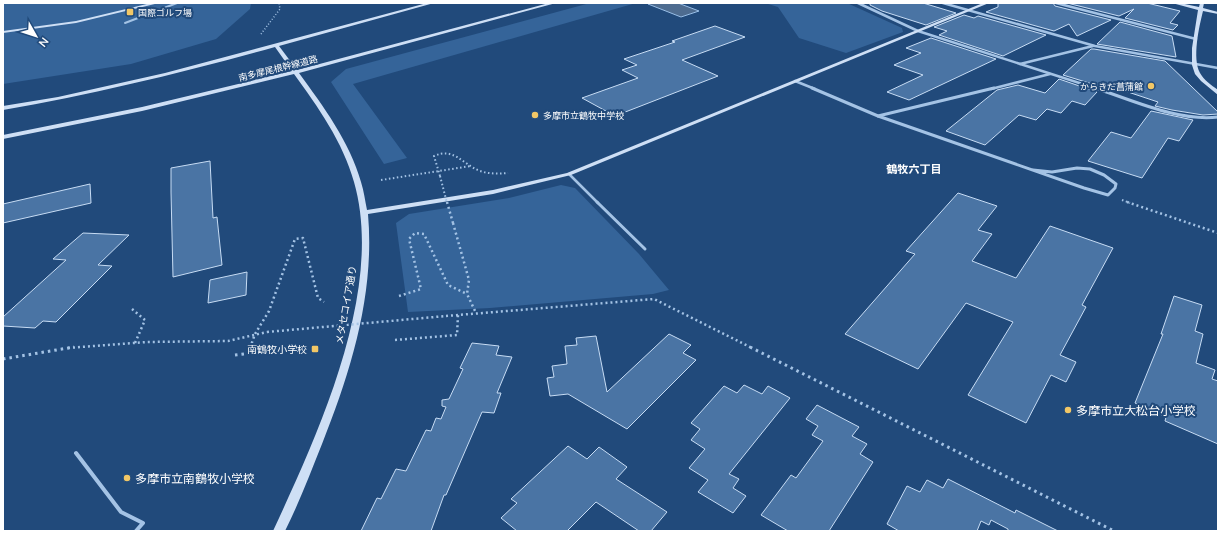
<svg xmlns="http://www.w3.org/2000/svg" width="1221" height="534" font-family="Mulish,'Noto Sans JP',sans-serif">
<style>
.green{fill:#356499}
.water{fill:#4e6c90;stroke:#98bee7}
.building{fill:#4a74a4;stroke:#c7dcf4}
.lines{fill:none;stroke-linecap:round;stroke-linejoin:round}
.path-far3{stroke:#a4c3e5;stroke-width:1.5;stroke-dasharray:1 2;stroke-linecap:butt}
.path-far2{stroke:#a4c3e5;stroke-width:2;stroke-dasharray:1.5 2.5;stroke-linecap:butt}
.path-far1{stroke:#a4c3e5;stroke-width:2.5;stroke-dasharray:2 3;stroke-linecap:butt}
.path{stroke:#a4c3e5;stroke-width:3;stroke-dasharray:2.5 4;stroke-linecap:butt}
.lane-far3{stroke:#a4c3e5;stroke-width:2}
.lane-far2{stroke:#a4c3e5;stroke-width:2.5}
.lane-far1{stroke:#a4c3e5;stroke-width:3}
.lane{stroke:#a4c3e5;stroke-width:4}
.street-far1{stroke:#a4c3e5;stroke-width:2.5}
.street{stroke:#a4c3e5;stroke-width:3}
.secondary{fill:#cedff5;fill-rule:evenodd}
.path-bridge-far1{stroke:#a4c3e5;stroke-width:2;stroke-dasharray:1.5 2.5;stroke-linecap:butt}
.path-bridge{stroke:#a4c3e5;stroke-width:2.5;stroke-dasharray:2 3;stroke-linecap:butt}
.poi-dot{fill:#f2c766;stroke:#214a7b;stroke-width:1.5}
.labels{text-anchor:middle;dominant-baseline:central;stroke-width:4;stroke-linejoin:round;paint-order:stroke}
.far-poi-label{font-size:9px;fill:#fff;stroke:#214a7b;text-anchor:start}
.far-street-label{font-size:9px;fill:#fff;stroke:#214a7b}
.street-label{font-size:10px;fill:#fff;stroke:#214a7b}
.poi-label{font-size:10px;fill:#fff;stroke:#214a7b;text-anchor:end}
.neighbourhood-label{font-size:11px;font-weight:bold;fill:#fff;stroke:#214a7b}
.near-poi-label{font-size:12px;fill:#fff;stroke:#214a7b;text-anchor:start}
</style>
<rect width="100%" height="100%" fill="#214a7b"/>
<!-- green -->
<g class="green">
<polygon points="3,3 251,3 250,9 216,39 131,64 3,84"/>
<polygon points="590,3 636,3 353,84 407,158 384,164 331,82 346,69"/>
<polygon points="765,3 847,3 902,28 903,32 846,53 799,38 778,7"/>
<polygon points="561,185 575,188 639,254 669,290 653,294 490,308 408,312 396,223 409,214 509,198"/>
</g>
<!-- water -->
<polygon class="water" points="652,3 678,3 699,11 681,17 648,4"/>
<!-- building -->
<g class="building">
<polygon points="870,3 923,3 956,13 926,25 882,11 870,5"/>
<polygon points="998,3 1053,3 1055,6 1111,20 1077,36 1069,24 1054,31 986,12 998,7"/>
<polygon points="1067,3 1147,3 1180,11 1170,23 1178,25 1173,30 1125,18 1134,9 1119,16"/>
<polygon points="964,15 974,18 978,16 1046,35 1003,56 939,35 947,31 934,27"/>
<polygon points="1120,22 1172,36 1176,57 1097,44"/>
<polygon points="715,26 745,37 682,60 718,76 615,116 582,98 638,78 622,70 637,65 624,59 675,42 672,41"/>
<polygon points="931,38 996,59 909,100 887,92 923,75 894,65 921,53 906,48"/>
<polygon points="1091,49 1094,49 1165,61 1218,112 1218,114 1203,115 1172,110 1155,106 1158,102 1104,84 1102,87 1063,75"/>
<polygon points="1059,79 1097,92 1085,105 1072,101 1061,113 1047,109 1036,120 1019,115 985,145 946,131 997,90 1018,85 1045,93"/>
<polygon points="1151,111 1193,120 1179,141 1168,138 1142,178 1088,161 1111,132 1131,138"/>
<polygon points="210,161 213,218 217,217 222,265 173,277 171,192 171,168"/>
<polygon points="90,184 91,203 3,223 3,204"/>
<polygon points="958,193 997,206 978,230 992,234 972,261 1016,278 1050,226 1113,248 1082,305 1086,307 1060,355 1076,362 1066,382 1051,375 1026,423 968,395 1013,322 966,303 918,369 845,334 915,254 906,251"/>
<polygon points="83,233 129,235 98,265 112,266 56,322 43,321 35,328 3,326 3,317 66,260 53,259"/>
<polygon points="247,272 246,295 208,303 210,280"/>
<polygon points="1174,296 1202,305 1195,331 1203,334 1196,363 1215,370 1212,379 1218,381 1218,444 1165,421 1166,417 1135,403 1163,334 1161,334"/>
<polygon points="669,334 691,345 683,353 696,360 627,429 568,394 550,396 547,378 554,377 552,366 567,364 565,346 577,345 576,338 596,336 607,392"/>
<polygon points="472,343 499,346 496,355 512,357 497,393 501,393 494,413 482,412 446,495 444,495 431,531 361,531 377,498 381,499 396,469 406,471 426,430 431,431 436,418 441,419 446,407 442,406 442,400 449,399 463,369 460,368"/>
<polygon points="744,385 762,394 768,386 790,398 729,474 739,479 733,488 746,496 733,513 698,492 708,480 689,468 705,449 691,440 700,429 691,423 724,386 737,393"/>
<polygon points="817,405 859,427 852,436 867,444 860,454 873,462 829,531 788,531 761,515 791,475 796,478 823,441 812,435 818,426 806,419"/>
<polygon points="568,446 587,459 599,447 627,467 616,479 667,512 651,531 639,531 596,502 567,531 517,531 501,518 517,503 511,499"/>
<polygon points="948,479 1015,513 1016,510 1058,531 1008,531 1008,529 991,520 989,525 981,521 977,531 899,531 887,524 907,486 920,492 927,480 943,488"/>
</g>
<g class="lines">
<!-- path-far3 -->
<polyline class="path-far3" points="261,34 280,9 279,3"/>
<!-- path-far2 -->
<g class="path-far2">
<path d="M 440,176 L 434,156 C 454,147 462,164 480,171 C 489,174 499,174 508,173"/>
<polyline points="381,180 471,166"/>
<polyline points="1122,200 1130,203"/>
</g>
<!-- path-far1 -->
<g class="path-far1">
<polyline points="1127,202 1218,233"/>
<polyline points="453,223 469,280 467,294 476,313"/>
<polyline points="399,296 421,289 409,239 415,233 424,234 448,285 467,294"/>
<polyline points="132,309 145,320 135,343"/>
<polyline points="446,316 654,299 752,348"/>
<polyline points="395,340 457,335 458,315"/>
<polyline points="68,348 147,342 228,341 267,332"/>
<polyline points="250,348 255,334 269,311 295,239 303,238 318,298 324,302"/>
<polyline points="295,348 307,347"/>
</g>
<!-- path -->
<g class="path">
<polyline points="750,347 1114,531"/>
<polyline points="249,353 251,347"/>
<polyline points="235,355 304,347"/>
<polyline points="3,359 74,347"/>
</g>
<!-- lane-far3 -->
<polyline class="lane-far3" points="125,23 177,3"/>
<!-- lane-far2 -->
<polyline class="lane-far2" points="569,174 598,203"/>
<!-- lane-far1 -->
<polyline class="lane-far1" points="597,202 645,249"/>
<!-- lane -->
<polyline class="lane" points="76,453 121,512 143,523 136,531"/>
<!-- street-far1 -->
<g class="street-far1">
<polyline points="858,3 918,31 1098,89"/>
<polyline points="943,3 1095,46 1218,68"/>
<polyline points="1056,3 1196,39"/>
<polyline points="1020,64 1093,46"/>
<polyline points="795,81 815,89"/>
<polyline points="991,89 1050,74"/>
</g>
<!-- street -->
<g class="street">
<polyline points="812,88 878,116 1084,188 1108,195 1115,188 1116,184 1104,175 1090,169 1077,168 1052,172 1033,170"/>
<path d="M 1095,88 C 1132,100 1179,122 1218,117"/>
<polyline points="878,116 994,88"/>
</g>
<!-- secondary -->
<g class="secondary">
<polygon points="151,3 159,3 76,23 3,33 3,31 76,21"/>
<path d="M 427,3 L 434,3 L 279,46 L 297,70 L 549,3 L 556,3 L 299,73 C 323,106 350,142 361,182 C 364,191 365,201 367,210 L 493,190 L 567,173 L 983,3 L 989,3 L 571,175 L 493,194 L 368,214 C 375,294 351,371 322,444 C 310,474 299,503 285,531 L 273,531 C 318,434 385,290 354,182 C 343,142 318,107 294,74 L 142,111 L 3,139 L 3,135 L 142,107 L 292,71 L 275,47 C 185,72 95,94 3,110 L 3,106 L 58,97 L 165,73 Z"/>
<path d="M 1172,3 L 1180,3 L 1199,7 L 1200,3 L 1204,3 L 1203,8 L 1218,12 L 1218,14 L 1203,11 C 1199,27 1192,58 1200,73 C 1204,80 1211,85 1218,90 L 1218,95 L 1201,81 L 1195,74 L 1192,65 L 1192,48 L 1198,10 Z"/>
</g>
<!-- path-bridge-far1 -->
<polyline class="path-bridge-far1" points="440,176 447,203"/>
<!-- path-bridge -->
<g class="path-bridge">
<polyline points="447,202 453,223"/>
<polyline points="267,332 446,316"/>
</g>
</g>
<!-- markers -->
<g class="poi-dot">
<rect x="126" y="8" width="8" height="8" rx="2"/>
<circle cx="1151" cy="86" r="4"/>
<circle cx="535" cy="115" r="4"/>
<rect x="311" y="345" width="8" height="8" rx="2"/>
<circle cx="1068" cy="410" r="4"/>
<circle cx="127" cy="478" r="4"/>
</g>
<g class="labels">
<!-- far-poi labels -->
<g class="far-poi-label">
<text x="138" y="12">国際ゴルフ場</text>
<text x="1143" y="86" text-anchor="end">からきだ菖蒲館</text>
<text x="543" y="115">多摩市立鶴牧中学校</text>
</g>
<!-- far-street labels -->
<g class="far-street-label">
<text transform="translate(278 68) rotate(-14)">南多摩尾根幹線道路</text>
</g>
<!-- street labels -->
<g class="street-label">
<text transform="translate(346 305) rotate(-80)">メタセコイア通り</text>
</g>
<!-- poi labels -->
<g class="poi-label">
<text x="307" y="349">南鶴牧小学校</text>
</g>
<!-- neighbourhood labels -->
<g class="neighbourhood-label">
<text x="914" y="169">鶴牧六丁目</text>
</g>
<!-- near-poi labels -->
<g class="near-poi-label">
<text x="1076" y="410">多摩市立大松台小学校</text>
<text x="135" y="478">多摩市立南鶴牧小学校</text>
</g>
</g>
<!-- border -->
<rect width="1221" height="534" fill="none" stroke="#ffffff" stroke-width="8"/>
<!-- north arrow -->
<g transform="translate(36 36) rotate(129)" stroke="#214a7b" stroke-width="3" paint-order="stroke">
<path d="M0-3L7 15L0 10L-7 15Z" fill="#ffffff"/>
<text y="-6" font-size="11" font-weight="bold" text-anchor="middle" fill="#ffffff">N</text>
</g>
</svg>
